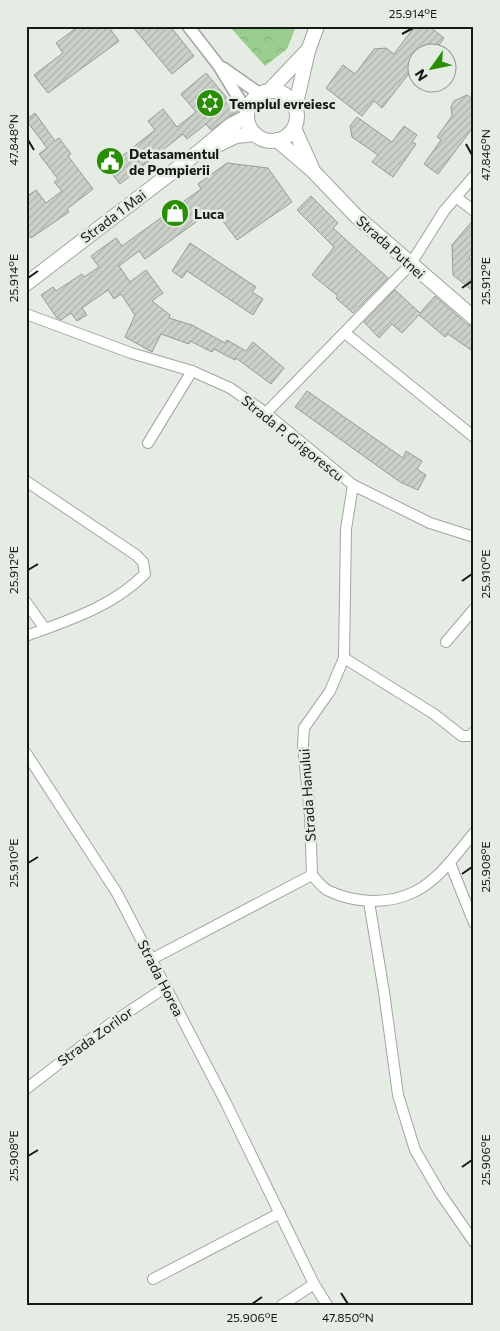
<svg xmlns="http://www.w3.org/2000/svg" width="500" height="1331" font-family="Commissioner,sans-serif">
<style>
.park{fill:url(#park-crowns)}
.building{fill:url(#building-hatch);stroke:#969d95}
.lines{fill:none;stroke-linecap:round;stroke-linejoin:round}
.minor-casing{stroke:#a0a79f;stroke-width:12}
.tertiary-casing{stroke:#a0a79f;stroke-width:14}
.secondary-casing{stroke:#a0a79f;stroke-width:16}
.minor{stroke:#fff;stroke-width:10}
.tertiary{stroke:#fff;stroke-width:11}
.secondary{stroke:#fff;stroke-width:14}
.ticks{fill:none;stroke:#161916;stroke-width:2}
.labels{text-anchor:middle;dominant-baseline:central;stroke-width:5;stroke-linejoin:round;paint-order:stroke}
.poi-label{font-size:14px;font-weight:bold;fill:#161916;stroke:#e5ece3;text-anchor:start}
.street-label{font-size:14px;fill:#161916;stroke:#e5ece3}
.neatline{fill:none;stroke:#161916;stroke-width:2}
.ticks-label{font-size:12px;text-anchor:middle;fill:#161916}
</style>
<defs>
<pattern id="park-crowns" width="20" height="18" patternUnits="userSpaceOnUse" patternTransform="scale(1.25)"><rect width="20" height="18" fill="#99ce8f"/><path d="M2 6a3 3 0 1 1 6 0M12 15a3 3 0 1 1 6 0" fill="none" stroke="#83b07b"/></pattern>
<pattern id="building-hatch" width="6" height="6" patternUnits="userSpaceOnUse" patternTransform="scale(1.25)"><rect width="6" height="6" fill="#cbd1c9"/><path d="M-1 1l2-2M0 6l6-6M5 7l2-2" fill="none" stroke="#aeb3ac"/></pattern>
</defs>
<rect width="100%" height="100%" fill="#e5ece3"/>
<!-- park -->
<polygon class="park" points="229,26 296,26 287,49 265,66"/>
<!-- building -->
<g class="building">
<polygon points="79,26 108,26 119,41 48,93 34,75 63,53 56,43"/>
<polygon points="132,26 170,26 194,56 172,74"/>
<polygon points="415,26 429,26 444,38 434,52 418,52 418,62 382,108 374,101 362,116 326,88 343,65 355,74 374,49 386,48 394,54"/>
<polygon points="206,73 238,111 211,130 206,124 187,139 183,134 120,184 107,168 155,130 148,121 163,109 177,127 196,112 181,94"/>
<polygon points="467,95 474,100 474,126 438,174 424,164 441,140 437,137 452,116 451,107 454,101"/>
<polygon points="35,113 55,141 59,138 71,154 68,156 93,189 67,209 69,212 31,238 26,231 26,197 36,190 46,203 62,191 54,182 58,179 39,154 47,148 26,120"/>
<polygon points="357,117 392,142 404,126 417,135 412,142 416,144 393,177 372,162 378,155 352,137 350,126"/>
<polygon points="227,163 268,168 292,202 237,240 214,209 145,259 139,251 119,266 130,282 146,270 163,293 152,301 170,315 169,318 192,325 225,343 227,340 246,351 253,342 284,368 271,384 236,358 235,360 214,349 212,352 190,341 189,344 161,334 152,352 125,337 135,315 121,294 114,299 108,290 82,308 87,315 77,321 71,313 61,320 57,318 41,295 53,287 56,291 82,274 84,277 99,267 91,256 116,238 122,246 201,189 198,184"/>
<polygon points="311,196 338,223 333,228 388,278 353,313 336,298 338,296 312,275 334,247 297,210"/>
<polygon points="474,219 474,251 469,257 474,267 474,292 453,275 452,245"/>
<polygon points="190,243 256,287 252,292 263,299 253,315 187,271 182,278 172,271"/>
<polygon points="395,290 420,313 435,296 468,325 474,327 474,352 448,334 445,337 419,315 402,333 392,324 379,338 364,322"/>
<polygon points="307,391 403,458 406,451 422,461 417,469 426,475 418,490 400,482 295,407"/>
</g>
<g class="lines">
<defs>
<g id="minor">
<polyline points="456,197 474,211"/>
<polyline points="26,314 131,353 192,371 230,388 266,413 353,485 430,523 474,537"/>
<polyline points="345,333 474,437"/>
<polyline points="266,413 410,265 444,211 474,176"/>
<polyline points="148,443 192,371"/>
<path d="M 26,481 L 136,555 L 143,562 L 145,574 C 112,607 69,620 26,636"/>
<polyline points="26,602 45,629"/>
<polyline points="446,642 474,609"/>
<polyline points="344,658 434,714 462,736 470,736 474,732"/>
<polyline points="26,753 117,893 226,1103 314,1284 327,1305"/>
<polyline points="450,863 474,923"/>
<path d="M 312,875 C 317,880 322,888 329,891 C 354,903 388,905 414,892 C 439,880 457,853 474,833"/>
<polyline points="369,902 384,992 398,1095 415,1150 440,1193 474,1242"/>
<polyline points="152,959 312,875 310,816 303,745 304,728 330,691 344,658 346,529 353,485"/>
<polyline points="26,1089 110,1024 166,987"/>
<polyline points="153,1279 280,1213"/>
<polyline points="282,1305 314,1284"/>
</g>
<g id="tertiary">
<polyline points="188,26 219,66 247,112"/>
<polyline points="223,68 260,94"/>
</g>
<g id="secondary">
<circle cx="272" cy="116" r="25"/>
<polyline points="268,92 307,51"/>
<polyline points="295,108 308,51 317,26"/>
<polyline points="294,128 312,168"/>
<polyline points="277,140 313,171 356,216 474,318"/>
<polyline points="211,148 236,136 255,134"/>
<polyline points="26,284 201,150 231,125 247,117"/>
</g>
</defs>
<!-- minor casing -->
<use href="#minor" class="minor-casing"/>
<!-- tertiary casing -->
<use href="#tertiary" class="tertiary-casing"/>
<!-- secondary casing -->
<use href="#secondary" class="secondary-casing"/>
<!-- minor -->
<use href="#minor" class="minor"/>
<!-- tertiary -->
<use href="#tertiary" class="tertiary"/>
<!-- secondary -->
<use href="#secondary" class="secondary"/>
</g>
<!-- ticks -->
<path class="ticks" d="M 402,34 L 413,28M 28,140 L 34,150M 466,144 L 472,155M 28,278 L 38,271M 462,288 L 472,281M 28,570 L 38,564M 462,581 L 472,574M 28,863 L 38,857M 462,874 L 472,867M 28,1156 L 38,1150M 462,1167 L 472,1160M 341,1293 L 348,1304M 252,1304 L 262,1297"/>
<!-- icons -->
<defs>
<symbol id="synagogue-disc" viewBox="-11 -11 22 22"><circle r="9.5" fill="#298d06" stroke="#e5ece3"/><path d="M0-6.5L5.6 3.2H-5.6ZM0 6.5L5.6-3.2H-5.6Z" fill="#fff"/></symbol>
<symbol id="civic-disc" viewBox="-11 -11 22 22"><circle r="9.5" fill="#298d06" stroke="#e5ece3"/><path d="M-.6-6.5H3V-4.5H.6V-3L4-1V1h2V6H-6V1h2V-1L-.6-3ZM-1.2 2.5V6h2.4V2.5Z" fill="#fff"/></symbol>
<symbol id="shop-disc" viewBox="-11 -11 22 22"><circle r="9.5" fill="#298d06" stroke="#e5ece3"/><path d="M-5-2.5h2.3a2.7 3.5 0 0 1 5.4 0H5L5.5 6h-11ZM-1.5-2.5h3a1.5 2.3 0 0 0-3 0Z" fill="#fff"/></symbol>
</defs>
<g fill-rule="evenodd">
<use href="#synagogue-disc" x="194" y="87" width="32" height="32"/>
<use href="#civic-disc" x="94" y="145" width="32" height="32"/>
<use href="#shop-disc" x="159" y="197" width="32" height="32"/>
</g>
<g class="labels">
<!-- poi labels -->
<g class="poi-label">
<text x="229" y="103">Templul evreiesc</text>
<text x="129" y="153">Detasamentul<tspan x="129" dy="16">de Pompierii</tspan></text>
<text x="194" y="213">Luca</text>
</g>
<!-- street labels -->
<g class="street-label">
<text transform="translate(113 216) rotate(-37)">Strada 1 Mai</text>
<text transform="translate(391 247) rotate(42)">Strada Putnei</text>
<text transform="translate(293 438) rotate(39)">Strada P. Grigorescu</text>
<text transform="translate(307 795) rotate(-94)">Strada Hanului</text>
<text transform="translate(161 978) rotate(63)">Strada Horea</text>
<text transform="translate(95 1036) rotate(-36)">Strada Zorilor</text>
</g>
</g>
<!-- border -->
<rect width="500" height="1331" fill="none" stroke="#e5ece3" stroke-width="55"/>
<!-- north arrow -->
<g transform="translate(432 68) rotate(237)"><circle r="24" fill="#e5ece3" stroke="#929891"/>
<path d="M0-4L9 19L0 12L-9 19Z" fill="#298d06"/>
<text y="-8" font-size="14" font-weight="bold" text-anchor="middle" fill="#161916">N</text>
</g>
<rect x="28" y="28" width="444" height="1276" class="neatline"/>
<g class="ticks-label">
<text x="413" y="18">25.914°E</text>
<text transform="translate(14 140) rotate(-90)" y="4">47.848°N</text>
<text transform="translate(486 155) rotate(-90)" y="4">47.846°N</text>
<text transform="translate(14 278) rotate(-90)" y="4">25.914°E</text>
<text transform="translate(486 281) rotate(-90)" y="4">25.912°E</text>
<text transform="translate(14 570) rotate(-90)" y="4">25.912°E</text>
<text transform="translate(486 574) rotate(-90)" y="4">25.910°E</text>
<text transform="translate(14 863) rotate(-90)" y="4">25.910°E</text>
<text transform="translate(486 867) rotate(-90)" y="4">25.908°E</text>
<text transform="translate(14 1156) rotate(-90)" y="4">25.908°E</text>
<text transform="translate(486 1160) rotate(-90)" y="4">25.906°E</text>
<text x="252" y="1322">25.906°E</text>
<text x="348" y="1322">47.850°N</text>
</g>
</svg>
